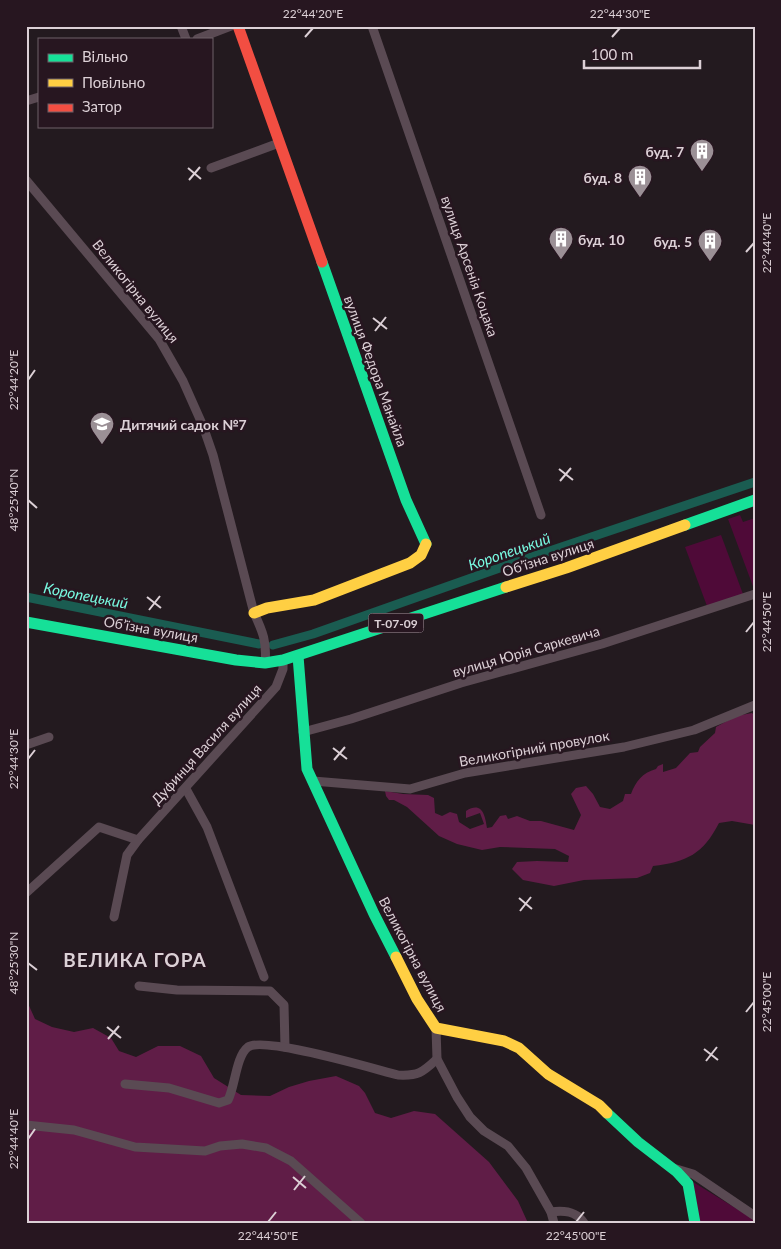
<svg xmlns="http://www.w3.org/2000/svg" width="781" height="1249" font-family="Lato,sans-serif">
<style>
.green{fill:#4f0a38}
.forest{fill:#601d47}
.lines{fill:none;stroke-linecap:round;stroke-linejoin:round}
.canal{stroke:#1a5c51;stroke-width:9}
.street{stroke:#5a4a53;stroke-width:9}
.fast{stroke:#16e098;stroke-width:11}
.slow{stroke:#ffcf43;stroke-width:11}
.jam{stroke:#f24e42;stroke-width:11}
.ticks{fill:none;stroke:#dcd0d6;stroke-width:2}
.labels{text-anchor:middle;dominant-baseline:central;stroke-width:5;stroke-linejoin:round;paint-order:stroke}
.shield{fill:#271620;stroke:#a6989f;stroke-width:1}
.shield-label{font-size:12px;font-weight:bold;fill:#dcd0d6}
.poi-label{font-size:14px;font-weight:bold;fill:#dcd0d6;stroke:#271620;text-anchor:end}
.street-label{font-size:14px;fill:#dcd0d6;stroke:#271620}
.water-label{font-size:15px;font-style:italic;fill:#78f9e0;stroke:#271620}
.district-label{font-size:19px;font-weight:bold;letter-spacing:1px;fill:#dcd0d6;stroke:#271620}
.neatline{fill:none;stroke:#dcd0d6;stroke-width:2}
.ticks-label{font-size:12px;text-anchor:middle;fill:#dcd0d6}
</style>
<rect width="100%" height="100%" fill="#231a1f"/>
<!-- green -->
<g class="green">
<polygon points="740,515 743,522 755,518 754,589 728,519"/>
<polygon points="721,535 743,594 707,606 685,547"/>
<polygon points="693,1182 755,1220 755,1223 700,1223"/>
</g>
<!-- forest -->
<g class="forest">
<path d="M 752,713 L 755,716 L 755,825 L 732,821 L 719,823 C 703,854 687,862 653,866 L 650,873 L 637,878 L 584,880 L 554,886 L 523,880 L 512,869 L 517,862 L 537,861 L 568,862 L 569,856 L 555,849 L 500,847 L 482,850 L 457,844 L 439,836 L 407,807 L 394,800 L 389,800 L 386,796 L 385,791 L 403,794 L 428,795 L 434,798 L 435,813 L 442,816 L 450,812 L 457,814 L 459,822 L 470,829 L 484,824 L 480,813 L 466,818 L 466,811 C 482,801 485,815 487,828 L 492,827 L 500,816 L 506,815 L 508,819 L 517,816 L 530,821 L 541,821 L 574,830 L 581,815 L 571,794 L 576,788 L 586,786 L 593,794 L 600,807 L 610,809 L 623,801 L 625,794 L 631,794 C 636,781 642,773 656,769 L 658,766 L 663,764 L 663,772 L 676,768 L 690,753 L 698,752 L 700,747 L 715,733 L 716,727 L 736,716 Z"/>
<polygon points="26,999 35,1019 52,1027 74,1032 93,1028 111,1038 119,1051 136,1057 158,1046 180,1046 201,1056 214,1078 241,1095 270,1096 289,1087 309,1081 336,1076 359,1086 365,1093 375,1113 391,1118 414,1111 435,1114 489,1162 518,1201 528,1223 26,1223"/>
</g>
<g class="lines">
<!-- canal -->
<g class="canal">
<polyline points="26,597 259,644"/>
<polyline points="273,645 313,634 508,565 755,482"/>
</g>
<!-- street -->
<g class="street">
<polyline points="181,26 186,39"/>
<polyline points="372,26 541,515"/>
<polyline points="197,39 231,26"/>
<polyline points="26,101 39,97"/>
<polyline points="211,168 279,143"/>
<path d="M 26,180 L 159,339 L 183,381 L 203,426 L 213,455 L 254,613 C 263,632 267,642 265,663"/>
<polyline points="303,732 351,719 461,683 602,644 755,594"/>
<polyline points="26,745 49,737"/>
<polyline points="313,781 410,789 465,773 624,747 694,730 755,705"/>
<polyline points="186,789 207,827 264,977"/>
<polyline points="26,893 99,827 138,840"/>
<polyline points="114,917 127,855 138,840 276,687 283,669 283,660"/>
<polyline points="139,986 177,990 270,991 284,1005 285,1047"/>
<polyline points="436,1028 437,1059 457,1097 470,1117 484,1131 508,1146 526,1168 551,1212 554,1223"/>
<path d="M 125,1084 L 169,1088 L 219,1103 L 228,1100 C 235,1087 236,1056 248,1047 C 264,1036 374,1069 398,1075 C 418,1076 422,1073 437,1059"/>
<polyline points="26,1125 74,1130 135,1147 205,1151 220,1146 242,1144 266,1148 291,1161 361,1223"/>
<polyline points="673,1168 693,1174 755,1216"/>
<path d="M 551,1212 C 564,1210 576,1211 584,1223"/>
</g>
<!-- fast -->
<g class="fast">
<polyline points="322,262 406,500 426,544"/>
<polyline points="685,525 755,500"/>
<polyline points="26,622 236,660 265,663 283,660 506,587"/>
<polyline points="298,656 307,769 374,914 396,957"/>
<polyline points="607,1113 638,1142 677,1172 688,1184 695,1223"/>
</g>
<!-- slow -->
<g class="slow">
<polyline points="506,587 566,568 685,525"/>
<polyline points="254,613 267,608 314,600 410,563 421,555 426,544"/>
<polyline points="396,957 417,999 436,1028 504,1041 519,1048 548,1074 599,1105 607,1113"/>
</g>
<!-- jam -->
<polyline class="jam" points="238,26 322,262"/>
</g>
<!-- ticks -->
<path class="ticks" d="M 305,37 L 313,28M 612,37 L 620,28M 188,168 L 201,179M 189,180 L 200,167M 746,252 L 754,243M 373,318 L 387,329M 375,331 L 386,317M 28,380 L 35,370M 559,469 L 573,480M 560,481 L 571,468M 28,500 L 37,508M 147,597 L 161,608M 149,610 L 160,596M 746,632 L 754,622M 333,748 L 347,759M 28,759 L 35,750M 334,760 L 345,747M 519,898 L 532,909M 520,911 L 531,897M 28,963 L 37,970M 746,1012 L 754,1002M 107,1027 L 121,1038M 108,1039 L 119,1026M 704,1049 L 718,1060M 706,1061 L 717,1047M 28,1139 L 35,1129M 293,1177 L 306,1188M 294,1190 L 305,1176M 268,1222 L 276,1212M 576,1222 L 584,1212"/>
<!-- icons -->
<defs>
<symbol id="building-pin" viewBox="-11 -11 22 30"><path d="M0 17L-7.5 6A9.5 9.5 0 1 1 7.5 6Z" fill="#9b9096" stroke="#271620"/><path d="M-4-6H4V6H1V3H-1V6H-4ZM-2.5-4.3h1.7v1.8h-1.7ZM.8-4.3h1.7v1.8H.8ZM-2.5-1h1.7V.8h-1.7ZM.8-1h1.7V.8H.8Z" fill="#fff"/></symbol>
<symbol id="school-pin" viewBox="-11 -11 22 30"><path d="M0 17L-7.5 6A9.5 9.5 0 1 1 7.5 6Z" fill="#9b9096" stroke="#271620"/><path d="M0-5L7-2L0 1L-7-2ZM-4 1L0 2.5L4 1V4Q0 6-4 4Z" fill="#fff"/></symbol>
</defs>
<g fill-rule="evenodd">
<use href="#building-pin" x="688" y="137" width="28" height="38"/>
<use href="#building-pin" x="626" y="163" width="28" height="38"/>
<use href="#building-pin" x="547" y="225" width="28" height="38"/>
<use href="#building-pin" x="696" y="227" width="28" height="38"/>
<use href="#school-pin" x="88" y="410" width="28" height="38"/>
</g>
<g class="labels">
<!-- shield labels -->
<rect class="shield" x="368.5" y="613.5" width="55" height="19" rx="4"/>
<g class="shield-label">
<text x="396" y="623">Т-07-09</text>
</g>
<!-- poi labels -->
<g class="poi-label">
<text x="684" y="151">буд. 7</text>
<text x="622" y="177">буд. 8</text>
<text x="578" y="239" text-anchor="start">буд. 10</text>
<text x="692" y="241">буд. 5</text>
<text x="120" y="424" text-anchor="start">Дитячий садок №7</text>
</g>
<!-- street labels -->
<g class="street-label">
<text transform="translate(470 266) rotate(71)">вулиця Арсенія Коцака</text>
<text transform="translate(136 291) rotate(51)">Великогірна вулиця</text>
<text transform="translate(376 371) rotate(70)">вулиця Федора Манайла</text>
<text transform="translate(548 557) rotate(-18)">Обʼїзна вулиця</text>
<text transform="translate(151 629) rotate(10)">Обʼїзна вулиця</text>
<text transform="translate(526 651) rotate(-16)">вулиця Юрія Сяркевича</text>
<text transform="translate(206 744) rotate(-48)">Дуфинця Василя вулиця</text>
<text transform="translate(534 748) rotate(-10)">Великогірний провулок</text>
<text transform="translate(413 954) rotate(62)">Великогірна вулиця</text>
</g>
<!-- water labels -->
<g class="water-label">
<text transform="translate(509 551) rotate(-19)">Коропецький</text>
<text transform="translate(86 595) rotate(11)">Коропецький</text>
</g>
<!-- district labels -->
<g class="district-label">
<text x="135" y="959">ВЕЛИКА ГОРА</text>
</g>
</g>
<!-- border -->
<rect width="781" height="1249" fill="none" stroke="#271620" stroke-width="55"/>
<!-- legend -->
<rect x="38" y="38" width="175" height="90" fill="#271620" stroke="#6f6069"/>
<rect x="48" y="54" width="25" height="8" fill="#16e098" stroke="#6f6069"/>
<text x="82" y="62" font-size="15" fill="#dcd0d6">Вільно</text>
<rect x="48" y="79" width="25" height="8" fill="#ffcf43" stroke="#6f6069"/>
<text x="82" y="88" font-size="15" fill="#dcd0d6">Повільно</text>
<rect x="48" y="104" width="25" height="8" fill="#f24e42" stroke="#6f6069"/>
<text x="82" y="112" font-size="15" fill="#dcd0d6">Затор</text>
<!-- scale -->
<path d="M584 60v8h116v-8" fill="none" stroke="#dcd0d6" stroke-width="2.5"/>
<text x="591" y="60" font-size="15" fill="#dcd0d6" stroke="#271620" stroke-width="4" paint-order="stroke">100 m</text>
<rect x="28" y="28" width="726" height="1194" class="neatline"/>
<g class="ticks-label">
<text x="313" y="18">22°44'20"E</text>
<text x="620" y="18">22°44'30"E</text>
<text transform="translate(767 243) rotate(-90)" y="4">22°44'40"E</text>
<text transform="translate(14 380) rotate(-90)" y="4">22°44'20"E</text>
<text transform="translate(14 500) rotate(-90)" y="4">48°25'40"N</text>
<text transform="translate(767 622) rotate(-90)" y="4">22°44'50"E</text>
<text transform="translate(14 759) rotate(-90)" y="4">22°44'30"E</text>
<text transform="translate(14 963) rotate(-90)" y="4">48°25'30"N</text>
<text transform="translate(767 1002) rotate(-90)" y="4">22°45'00"E</text>
<text transform="translate(14 1139) rotate(-90)" y="4">22°44'40"E</text>
<text x="268" y="1240">22°44'50"E</text>
<text x="576" y="1240">22°45'00"E</text>
</g>
</svg>
